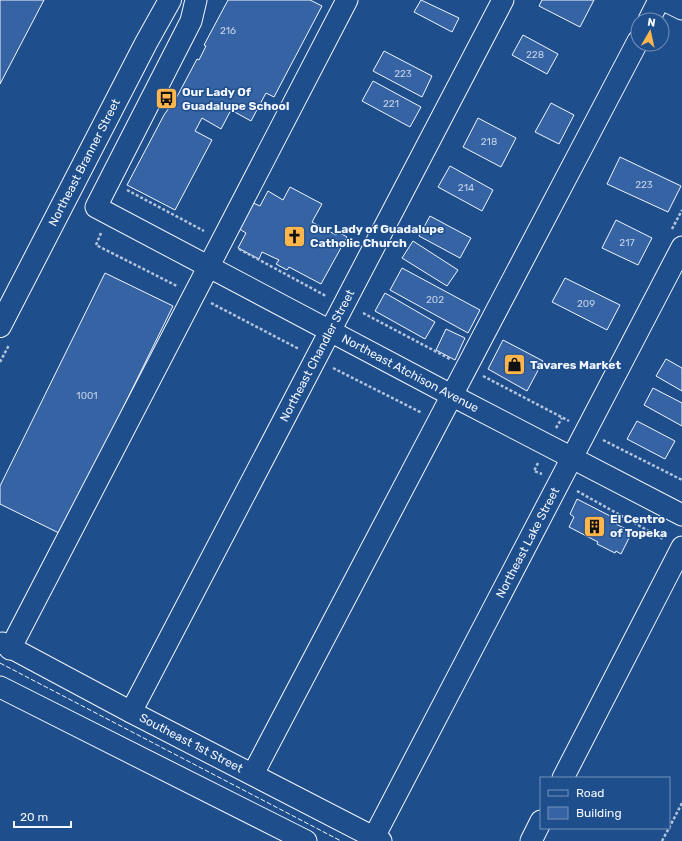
<svg xmlns="http://www.w3.org/2000/svg" width="682" height="841" font-family="Rubik,sans-serif">
<style>
.building{fill:#3563a3;stroke:#f2f6ff}
.lines{fill:none;stroke-linecap:round;stroke-linejoin:round}
.minor-casing{stroke:#f2f6ff;stroke-width:23}
.major-casing{stroke:#f2f6ff;stroke-width:24}
.path{stroke:#b3c4dc;stroke-width:2.5;stroke-dasharray:3 2;stroke-linecap:butt}
.minor{stroke:#1f4e8c;stroke-width:21}
.major{stroke:#1f4e8c;stroke-width:22}
.fence{stroke:#f2f6ff;stroke-width:1;stroke-dasharray:5 2;stroke-linecap:butt}
.labels{text-anchor:middle;dominant-baseline:central;stroke-width:3;stroke-linejoin:round;paint-order:stroke}
.number-label{font-size:10px;fill:#c3d1e8}
.poi-label{font-size:12px;font-weight:bold;fill:#f2f6ff;stroke:#1f4e8c;text-anchor:start}
.street-label{font-size:12px;fill:#f2f6ff;stroke:#1f4e8c}
</style>
<rect width="100%" height="100%" fill="#1f4e8c"/>
<!-- building -->
<g class="building">
<polygon points="0,0 44,0 0,84"/>
<polygon points="228,0 310,0 322,6 274,97 266,93 251,121 231,110 221,129 202,118 195,131 212,140 175,210 127,185 164,115 171,105 172,106 197,59 199,60 206,46 204,45"/>
<polygon points="421,0 459,18 452,32 414,12"/>
<polygon points="542,0 594,0 580,27 539,6"/>
<polygon points="523,35 558,54 547,74 512,55"/>
<polygon points="384,51 432,76 422,97 373,71"/>
<polygon points="373,81 421,107 410,127 362,101"/>
<polygon points="551,103 574,115 559,144 535,132"/>
<polygon points="478,118 516,138 501,167 463,147"/>
<polygon points="620,157 681,186 668,212 607,184"/>
<polygon points="450,166 493,190 482,211 438,187"/>
<polygon points="290,187 322,204 312,222 336,235 338,232 347,237 321,284 289,267 287,270 276,264 279,260 262,252 259,259 238,248 246,233 236,227 249,201 260,206 268,191 283,200"/>
<polygon points="430,216 471,238 460,258 419,236"/>
<polygon points="616,220 652,238 638,265 602,248"/>
<polygon points="413,241 458,270 447,286 402,258"/>
<polygon points="402,268 480,310 468,333 390,290"/>
<polygon points="105,273 173,306 61,534 0,504 0,486"/>
<polygon points="565,278 620,305 607,330 552,302"/>
<polygon points="385,293 435,322 425,339 375,311"/>
<polygon points="446,329 465,338 455,360 436,350"/>
<polygon points="503,340 543,361 527,391 488,369"/>
<polygon points="666,359 682,368 682,391 656,376"/>
<polygon points="653,388 682,403 682,426 644,405"/>
<polygon points="637,421 675,441 665,459 627,439"/>
<polygon points="577,499 618,520 616,524 632,532 621,554 616,551 615,553 597,544 598,542 569,527 574,517 570,514"/>
</g>
<g class="lines">
<defs>
<g id="minor">
<path id="s1" d="M 196,0 L 191,21 L 96,207 L 451,395 L 682,515"/>
<polyline points="664,0 682,9"/>
<polyline points="649,20 659,0"/>
<path id="s2" d="M 2,643 L 131,712 L 381,841"/>
<polyline points="10,649 347,0"/>
<polyline points="0,687 306,841"/>
<path id="s3" d="M 131,712 L 503,0"/>
<polyline points="253,774 638,41"/>
<polyline points="563,778 682,547"/>
<path id="s4" d="M 374,837 L 682,247"/>
<polyline points="531,841 541,821"/>
</g>
<g id="major">
<path id="s5" d="M 0,326 L 146,43 L 170,0"/>
</g>
</defs>
<!-- minor casing -->
<use href="#minor" class="minor-casing"/>
<!-- major casing -->
<use href="#major" class="major-casing"/>
<!-- path -->
<g class="path">
<polyline points="127,190 204,231"/>
<polyline points="672,229 682,210"/>
<polyline points="101,233 96,245 177,286"/>
<polyline points="239,249 326,296"/>
<polyline points="211,303 299,349"/>
<polyline points="363,313 450,359"/>
<polyline points="0,362 9,345"/>
<polyline points="333,368 422,413"/>
<polyline points="483,376 569,421"/>
<polyline points="556,428 562,418"/>
<polyline points="603,440 682,480"/>
<polyline points="538,463 534,471 542,474"/>
<polyline points="577,491 663,539"/>
<polyline points="669,828 682,803"/>
<polyline points="662,841 669,828"/>
</g>
<!-- minor -->
<use href="#minor" class="minor"/>
<!-- major -->
<use href="#major" class="major"/>
<!-- fence -->
<polyline class="fence" points="0,663 341,841"/>
</g>
<!-- icons -->
<defs>
<symbol id="bus-square" viewBox="-11 -11 22 22"><rect x="-9" y="-9" width="18" height="18" rx="4" fill="#ffb74d" stroke="#1f4e8c"/><path d="M-5-6H5V4H4V6H2V4H-2V6H-4V4H-5ZM-3.5-4V0h7V-4ZM-3.5 1.2v1.5H-2V1.2ZM2 1.2v1.5H3.5V1.2Z" fill="#111"/></symbol>
<symbol id="church-square" viewBox="-11 -11 22 22"><rect x="-9" y="-9" width="18" height="18" rx="4" fill="#ffb74d" stroke="#1f4e8c"/><path d="M-1.2-6h2.4v3.5h3.3v2.4h-3.3V6h-2.4V-.1h-3.3v-2.4h3.3Z" fill="#111"/></symbol>
<symbol id="shop-square" viewBox="-11 -11 22 22"><rect x="-9" y="-9" width="18" height="18" rx="4" fill="#ffb74d" stroke="#1f4e8c"/><path d="M-5-2.5h2.3a2.7 3.5 0 0 1 5.4 0H5L5.5 6h-11ZM-1.5-2.5h3a1.5 2.3 0 0 0-3 0Z" fill="#111"/></symbol>
<symbol id="building-square" viewBox="-11 -11 22 22"><rect x="-9" y="-9" width="18" height="18" rx="4" fill="#ffb74d" stroke="#1f4e8c"/><path d="M-4-6H4V6H1V3H-1V6H-4ZM-2.5-4.3h1.7v1.8h-1.7ZM.8-4.3h1.7v1.8H.8ZM-2.5-1h1.7V.8h-1.7ZM.8-1h1.7V.8H.8Z" fill="#111"/></symbol>
</defs>
<g fill-rule="evenodd">
<use href="#bus-square" x="154" y="86" width="25" height="25"/>
<use href="#church-square" x="282" y="224" width="25" height="25"/>
<use href="#shop-square" x="502" y="352" width="25" height="25"/>
<use href="#building-square" x="582" y="514" width="25" height="25"/>
</g>
<g class="labels">
<!-- number labels -->
<g class="number-label">
<text x="228" y="31">216</text>
<text x="535" y="55">228</text>
<text x="403" y="74">223</text>
<text x="391" y="104">221</text>
<text x="489" y="142">218</text>
<text x="644" y="185">223</text>
<text x="466" y="188">214</text>
<text x="627" y="243">217</text>
<text x="435" y="300">202</text>
<text x="586" y="304">209</text>
<text x="87" y="396">1001</text>
</g>
<!-- poi labels -->
<g class="poi-label">
<text x="182" y="92">Our Lady Of<tspan x="182" dy="14">Guadalupe School</tspan></text>
<text x="310" y="229">Our Lady of Guadalupe<tspan x="310" dy="14">Catholic Church</tspan></text>
<text x="530" y="365">Tavares Market</text>
<text x="610" y="519">El Centro<tspan x="610" dy="14">of Topeka</tspan></text>
</g>
<!-- street labels -->
<g class="street-label">
<text stroke="none"><textPath href="#s5" startOffset="184">Northeast Branner Street</textPath></text>
<text stroke="none"><textPath href="#s3" startOffset="402">Northeast Chandler Street</textPath></text>
<text stroke="none"><textPath href="#s1" startOffset="586">Northeast Atchison Avenue</textPath></text>
<text stroke="none"><textPath href="#s4" startOffset="332">Northeast Lake Street</textPath></text>
<text stroke="none"><textPath href="#s2" startOffset="214">Southeast 1st Street</textPath></text>
</g>
</g>
<!-- legend -->
<rect x="540" y="777" width="130" height="52" fill="#1f4e8c" stroke="#7391ba"/>
<rect x="548" y="790" width="20" height="6" fill="#1f4e8c" stroke="#7391ba"/>
<text x="576" y="797" font-size="12" fill="#f2f6ff">Road</text>
<rect x="548" y="807" width="20" height="12" fill="#3563a3" stroke="#7391ba"/>
<text x="576" y="817" font-size="12" fill="#f2f6ff">Building</text>
<!-- north arrow -->
<g transform="translate(650 32) rotate(9)"><circle r="19" fill="#1f4e8c" stroke="#7391ba"/>
<path d="M0-3L7 15L0 10L-7 15Z" fill="#ffb74d"/>
<text y="-6" font-size="11" font-weight="bold" text-anchor="middle" fill="#f2f6ff">N</text>
</g>
<!-- scale -->
<path d="M14 821v6h57v-6" fill="none" stroke="#f2f6ff" stroke-width="2"/>
<text x="20" y="821" font-size="12" fill="#f2f6ff" stroke="#1f4e8c" stroke-width="3" paint-order="stroke">20 m</text>
</svg>
